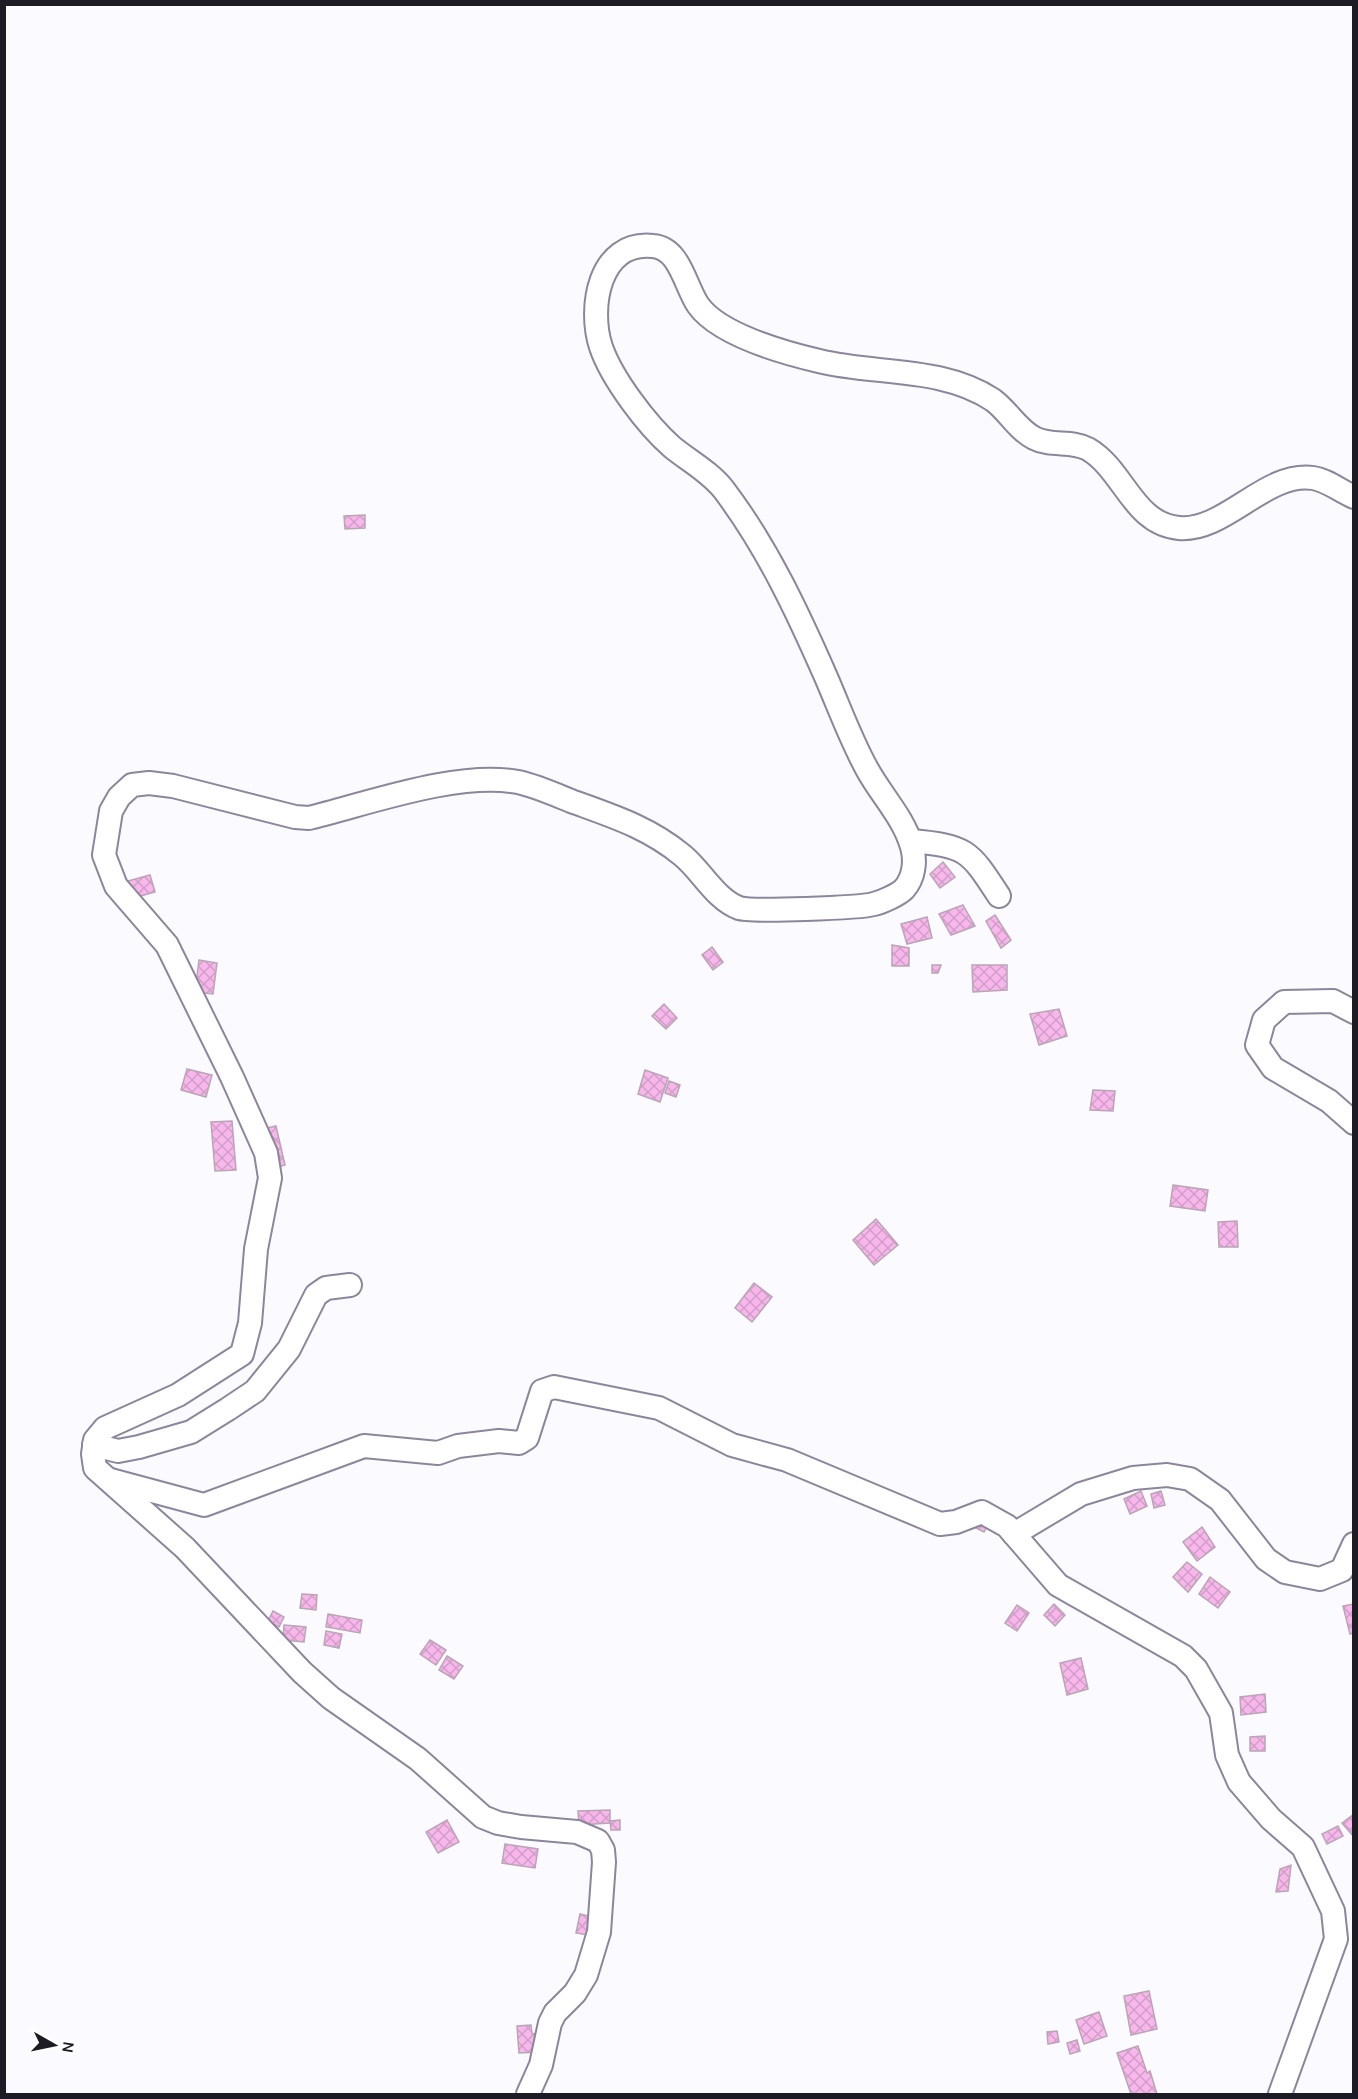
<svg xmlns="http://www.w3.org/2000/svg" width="1358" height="2099" font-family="Karla,sans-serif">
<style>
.building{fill:url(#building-cross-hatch);stroke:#b9a5b5;stroke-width:1.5}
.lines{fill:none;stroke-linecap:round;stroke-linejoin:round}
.minor-casing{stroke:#8b869b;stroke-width:26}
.minor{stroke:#fff;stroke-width:22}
</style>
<defs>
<pattern id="building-cross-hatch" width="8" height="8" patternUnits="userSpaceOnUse" patternTransform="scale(1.5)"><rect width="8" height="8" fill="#f7b7eb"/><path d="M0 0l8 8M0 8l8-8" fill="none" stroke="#d39dc9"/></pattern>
</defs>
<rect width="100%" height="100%" fill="#fbfaff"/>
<!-- building -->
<g class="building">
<polygon points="365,515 365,528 345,529 344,516"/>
<polygon points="943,862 955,877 940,888 930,874"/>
<polygon points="150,875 155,892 133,898 128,881"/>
<polygon points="963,905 975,926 951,935 939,914"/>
<polygon points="995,915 1011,940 1001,948 986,921"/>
<polygon points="927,917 932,938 907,944 901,924"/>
<polygon points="892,945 909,948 909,966 892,966"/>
<polygon points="712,947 723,962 713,970 702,955"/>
<polygon points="199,960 217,963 213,994 195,992"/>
<polygon points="932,965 941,965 938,973 932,973"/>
<polygon points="972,965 1007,965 1007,990 973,992"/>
<polygon points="664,1004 677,1018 666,1029 652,1016"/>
<polygon points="1059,1009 1067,1036 1039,1045 1030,1014"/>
<polygon points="187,1069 212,1075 206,1097 181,1090"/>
<polygon points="645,1070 668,1078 660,1102 638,1094"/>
<polygon points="669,1081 680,1085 676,1097 665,1093"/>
<polygon points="1093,1090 1115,1091 1113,1111 1090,1110"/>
<polygon points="232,1121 236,1170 215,1171 211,1122"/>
<polygon points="276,1126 285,1165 271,1169 262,1129"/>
<polygon points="1173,1185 1208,1190 1205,1211 1170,1206"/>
<polygon points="876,1219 898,1245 874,1265 853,1240"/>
<polygon points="1237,1221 1238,1247 1219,1247 1218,1222"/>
<polygon points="754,1283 772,1297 752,1322 735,1308"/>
<polygon points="1141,1491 1147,1506 1130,1514 1124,1499"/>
<polygon points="1161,1491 1165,1505 1154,1508 1151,1494"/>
<polygon points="990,1521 984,1532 972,1526"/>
<polygon points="1202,1527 1215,1547 1197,1561 1183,1542"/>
<polygon points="1187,1562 1202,1574 1188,1592 1173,1577"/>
<polygon points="1210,1577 1230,1592 1218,1608 1199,1594"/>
<polygon points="302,1594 317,1595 316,1610 300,1608"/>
<polygon points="1054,1604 1065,1615 1055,1626 1044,1615"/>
<polygon points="1354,1604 1354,1633 1350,1634 1343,1606"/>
<polygon points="1017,1605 1029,1613 1017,1631 1005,1623"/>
<polygon points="273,1611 284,1617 279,1627 268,1621"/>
<polygon points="328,1614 362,1620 360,1633 326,1627"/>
<polygon points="284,1625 306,1627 304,1642 283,1640"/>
<polygon points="326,1631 342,1634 339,1648 324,1645"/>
<polygon points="430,1640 446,1650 436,1665 420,1654"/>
<polygon points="447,1656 463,1666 454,1679 439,1670"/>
<polygon points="1081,1658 1088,1689 1067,1695 1060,1663"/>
<polygon points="1265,1694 1266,1712 1241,1715 1240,1697"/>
<polygon points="1265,1736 1265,1751 1250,1751 1250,1737"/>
<polygon points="610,1810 610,1823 579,1825 578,1811"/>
<polygon points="1354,1814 1354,1837 1342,1823"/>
<polygon points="447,1820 459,1842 438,1853 426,1832"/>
<polygon points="620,1820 620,1830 611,1830 610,1821"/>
<polygon points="1338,1826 1343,1836 1327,1844 1322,1834"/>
<polygon points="505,1844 538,1849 535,1868 502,1863"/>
<polygon points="1291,1865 1288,1891 1276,1892 1280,1869"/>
<polygon points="580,1914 597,1918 593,1936 576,1933"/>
<polygon points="1149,1991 1157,2029 1131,2035 1124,1996"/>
<polygon points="1099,2012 1107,2036 1084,2044 1076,2020"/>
<polygon points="531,2025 532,2034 538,2033 539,2052 519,2053 517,2026"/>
<polygon points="1057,2031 1059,2042 1048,2044 1047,2032"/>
<polygon points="1077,2040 1080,2051 1070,2054 1067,2043"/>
<polygon points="1138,2046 1147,2073 1150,2071 1157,2094 1131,2094 1117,2053"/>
</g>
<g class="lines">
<defs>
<g id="minor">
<path d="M 911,841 C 967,846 969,850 999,896"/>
<polyline points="1354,1012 1333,1001 1284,1002 1264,1020 1257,1045 1273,1068 1329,1101 1354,1123"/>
<polyline points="94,1445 118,1451 139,1447 191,1432 228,1409 255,1391 289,1349 316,1295 326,1288 350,1285"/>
<polyline points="111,1480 204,1505 364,1446 438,1453 458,1446 499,1441 519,1443 527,1438 542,1391 554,1387 659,1408 732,1445 787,1460 940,1524 956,1522 982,1512 1007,1526 1058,1585 1183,1656 1196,1669 1221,1713 1227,1755 1239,1782 1271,1819 1303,1847 1333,1911 1336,1939 1280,2094"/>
<polyline points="1014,1534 1081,1494 1133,1478 1167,1475 1190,1479 1220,1500 1266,1559 1285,1572 1320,1579 1342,1570 1354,1544"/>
<path d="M 528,2094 L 541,2065 L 550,2023 L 555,2013 L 575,1993 L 586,1975 L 599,1932 L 604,1862 L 603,1850 L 598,1841 L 577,1832 L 521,1827 L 498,1823 L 483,1817 L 418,1759 L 331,1698 L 302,1672 L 185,1548 L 95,1468 L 93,1454 L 95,1440 L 105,1428 L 178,1395 L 242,1354 L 250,1323 L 256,1249 L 270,1178 L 266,1153 L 232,1077 L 167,945 L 116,886 L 104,855 L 111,811 L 119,797 L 132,785 L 149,783 L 173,786 L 295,817 L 309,818 C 370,803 457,771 518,782 C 536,786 554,794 571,801 C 612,816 648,827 682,855 C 701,870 715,899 739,908 C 752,912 859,908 874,904 C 882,902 898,895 904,889 C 914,878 916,861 912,847 C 904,818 881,795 867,769 C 851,740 839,707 826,677 C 797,611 767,547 724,490 C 710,472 689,461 672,447 C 647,425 612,379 601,347 C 588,308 599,240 653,246 C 680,248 685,286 698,305 C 719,335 785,353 819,361 C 875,375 942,366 993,400 C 1008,411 1017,429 1034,438 C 1051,447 1072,440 1088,449 C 1124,470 1133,524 1179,528 C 1225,532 1266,471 1313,478 C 1327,480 1340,491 1354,497"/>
</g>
</defs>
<!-- minor casing -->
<use href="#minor" class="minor-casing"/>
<!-- minor -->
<use href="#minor" class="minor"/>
</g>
<!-- border -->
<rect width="1358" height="2099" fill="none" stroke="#1d1b23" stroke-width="12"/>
<!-- north arrow -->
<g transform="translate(54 2045) rotate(99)" stroke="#ffffff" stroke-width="4.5" paint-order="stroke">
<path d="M0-4.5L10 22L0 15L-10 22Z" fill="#1d1b23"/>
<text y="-9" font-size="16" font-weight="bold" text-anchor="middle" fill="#1d1b23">N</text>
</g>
</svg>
